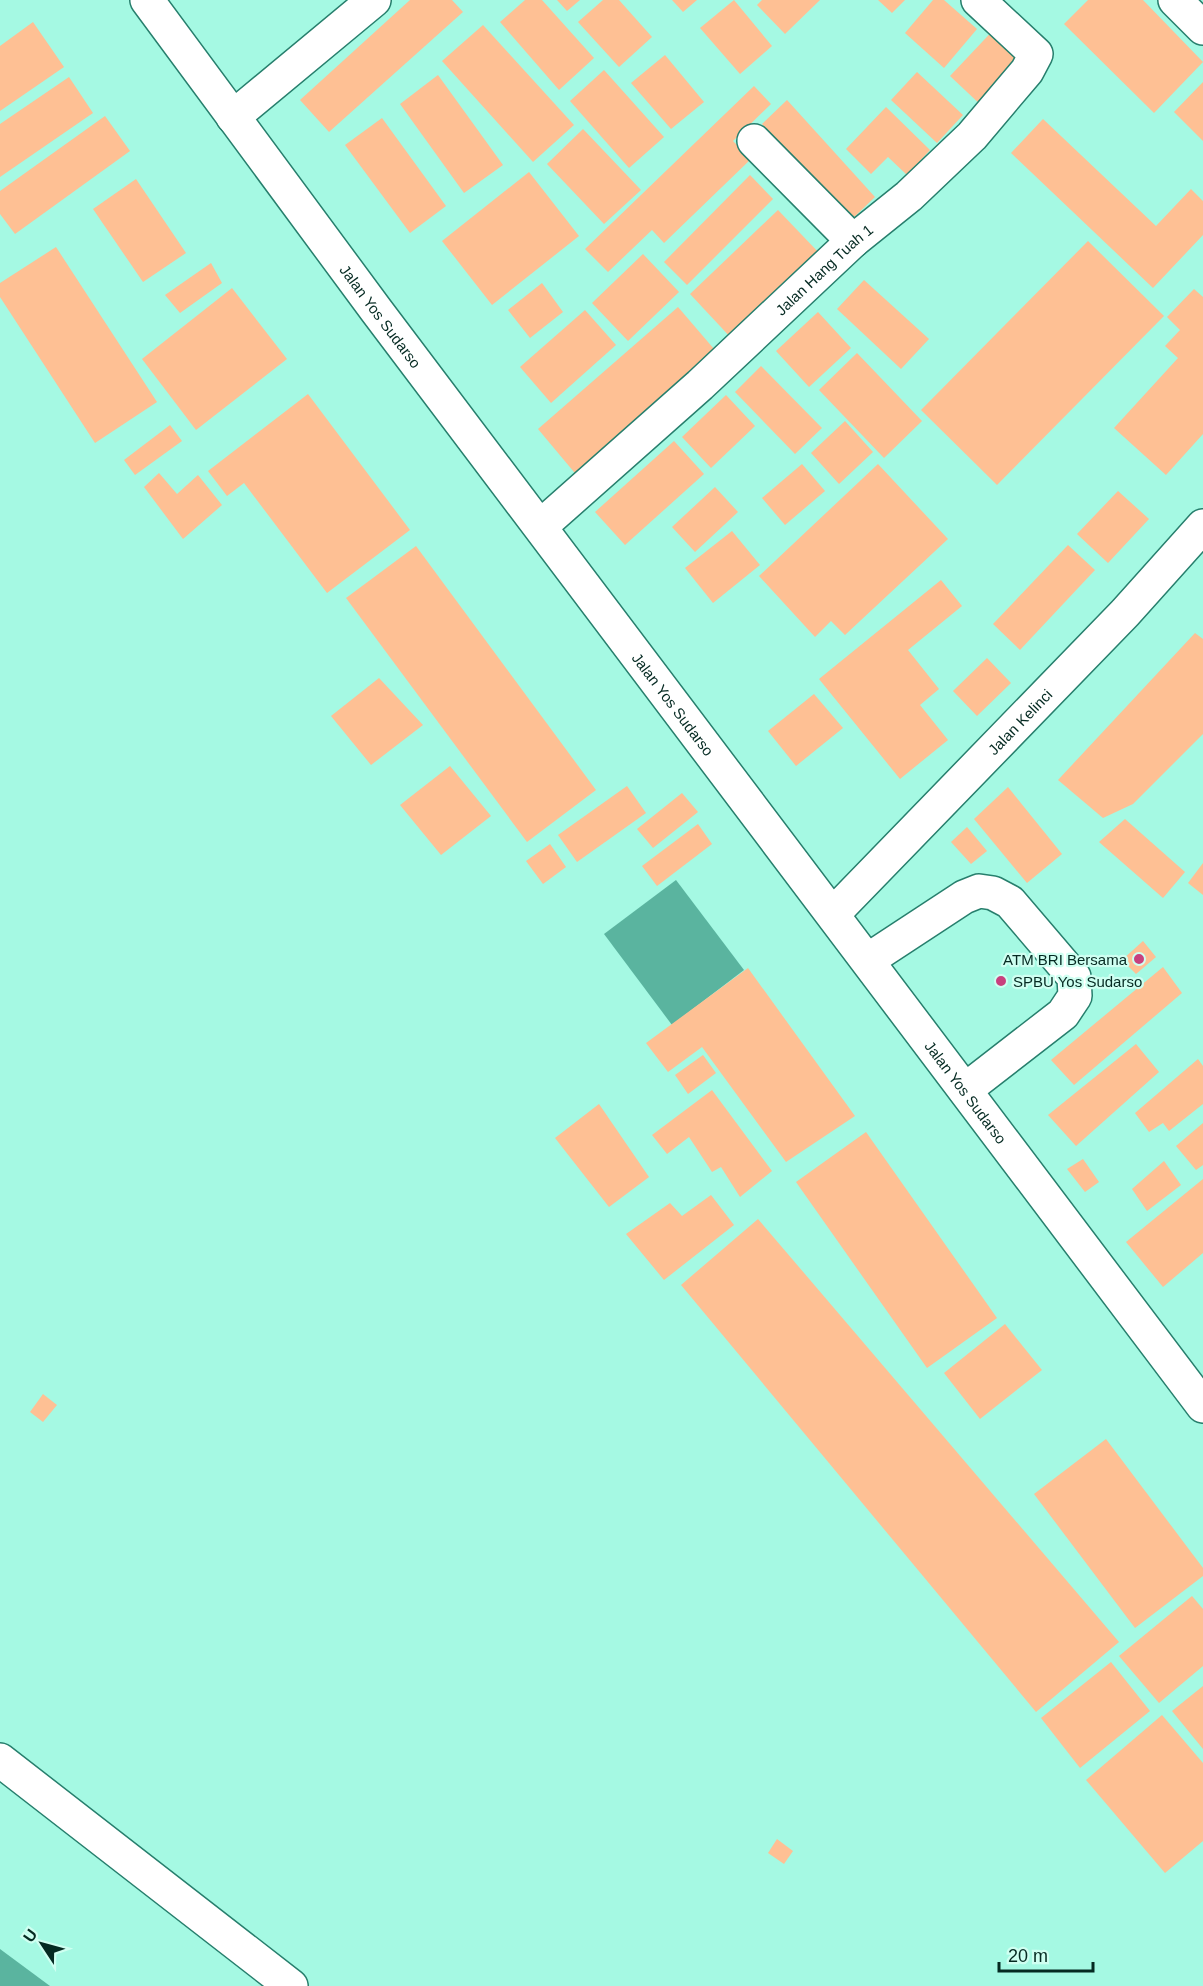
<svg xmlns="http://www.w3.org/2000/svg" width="1203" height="1986" font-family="Helvetica,sans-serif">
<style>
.water{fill:#5ab49f}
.building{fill:#fec094}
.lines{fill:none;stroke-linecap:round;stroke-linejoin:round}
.minor-casing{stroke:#277f6d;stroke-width:36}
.major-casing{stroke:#277f6d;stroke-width:36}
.highway-casing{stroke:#277f6d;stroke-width:36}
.minor{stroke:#fff;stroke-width:33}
.major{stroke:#fff;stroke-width:33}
.highway{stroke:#fff;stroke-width:33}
.poi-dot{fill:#c8407e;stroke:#cffff1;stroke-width:2}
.labels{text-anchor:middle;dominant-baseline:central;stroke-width:4.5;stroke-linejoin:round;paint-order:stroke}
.street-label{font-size:15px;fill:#052a22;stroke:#cffff1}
.poi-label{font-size:15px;fill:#052a22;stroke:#cffff1;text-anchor:end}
</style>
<rect width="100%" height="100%" fill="#a5f9e3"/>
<!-- water -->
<g class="water">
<polygon points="676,880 744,970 672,1025 604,934"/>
<polygon points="0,1949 50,1986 0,1986"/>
</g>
<!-- building -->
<g class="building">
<polygon points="410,0 452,0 463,12 329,132 300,100"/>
<polygon points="525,0 542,0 594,58 559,90 500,22"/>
<polygon points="557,0 580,0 567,11"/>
<polygon points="603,0 619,0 652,37 619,67 578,22"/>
<polygon points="672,0 697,0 683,12"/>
<polygon points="734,0 772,46 740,74 700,28"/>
<polygon points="762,0 820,0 785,34 757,5"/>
<polygon points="878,0 905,0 892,13"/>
<polygon points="933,0 944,0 977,29 944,68 905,33"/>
<polygon points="1088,0 1143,0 1203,62 1154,113 1064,24"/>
<polygon points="33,22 64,67 0,111 0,46"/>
<polygon points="1000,23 1034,55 984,108 950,76"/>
<polygon points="483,25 574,125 533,162 442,61"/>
<polygon points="665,55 704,102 671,129 631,83"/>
<polygon points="604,70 664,137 629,168 570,101"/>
<polygon points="917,72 963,115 937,143 891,100"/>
<polygon points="438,75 503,165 464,193 400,104"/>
<polygon points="69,77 93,113 0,177 0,124"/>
<polygon points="1203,82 1203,141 1174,112"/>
<polygon points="754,86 771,104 733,141 751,159 664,243 652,230 608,272 585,249"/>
<polygon points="787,100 875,197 850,221 762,124"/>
<polygon points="886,107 930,150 907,175 888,157 871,174 846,149"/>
<polygon points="105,116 130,151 15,234 0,214 0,191"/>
<polygon points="382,118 446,206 410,233 345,145"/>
<polygon points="1043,119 1156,226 1191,189 1203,201 1203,235 1153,288 1011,153"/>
<polygon points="583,129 641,190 604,224 547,164"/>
<polygon points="529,172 579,236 492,305 442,241"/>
<polygon points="750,175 773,199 687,285 664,262"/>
<polygon points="136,179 186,253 143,282 93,209"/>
<polygon points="778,210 822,256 733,340 690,294"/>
<polygon points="1088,241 1164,316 997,485 921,410"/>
<polygon points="56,247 157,402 95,443 0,297 0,283"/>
<polygon points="643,254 679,292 628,341 592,303"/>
<polygon points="211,263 222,283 180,313 165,295"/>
<polygon points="864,280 929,339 901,369 837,309"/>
<polygon points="542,283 563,312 530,338 508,310"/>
<polygon points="232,288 287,359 196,430 142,359"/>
<polygon points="1194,289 1203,297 1203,434 1166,475 1114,428 1178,358 1165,346 1180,330 1167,317"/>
<polygon points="678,307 720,356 579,478 538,429"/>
<polygon points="585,310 616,345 551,403 520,367"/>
<polygon points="818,312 851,348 809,387 776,351"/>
<polygon points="857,353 922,421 884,458 819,390"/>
<polygon points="761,366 822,428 795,454 735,392"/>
<polygon points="308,394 410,530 327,593 244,483 227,496 208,471"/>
<polygon points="726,395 755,426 711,468 682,437"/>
<polygon points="845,421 873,452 839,484 811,453"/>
<polygon points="170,425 182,441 135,475 124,460"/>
<polygon points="674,441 704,474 625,545 595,512"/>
<polygon points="802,464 825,491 785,525 762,498"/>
<polygon points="878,464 948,539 845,635 831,621 815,637 759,576"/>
<polygon points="159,473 177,494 198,475 222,505 183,539 144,487"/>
<polygon points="715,487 738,512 695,552 672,527"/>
<polygon points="1118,491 1149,519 1108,563 1077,534"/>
<polygon points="732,531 760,565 713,603 685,568"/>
<polygon points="1068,545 1095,570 1020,650 993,624"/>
<polygon points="416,546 596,790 527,842 346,598"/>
<polygon points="941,580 962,606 908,650 939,689 920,705 948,740 900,779 819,679"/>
<polygon points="1195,633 1203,639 1203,734 1133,804 1103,818 1058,780"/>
<polygon points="987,658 1011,683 977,716 953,691"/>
<polygon points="379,678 423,725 371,765 331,716"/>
<polygon points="814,694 843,728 796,766 768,731"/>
<polygon points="450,766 491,816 441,855 400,805"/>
<polygon points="627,786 646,813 577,862 558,835"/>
<polygon points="1008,787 1062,854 1027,883 974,819"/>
<polygon points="682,793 698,812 653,848 637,829"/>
<polygon points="1125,819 1185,872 1163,898 1099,842"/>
<polygon points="698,824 712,844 657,886 642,866"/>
<polygon points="967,827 987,851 971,864 951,842"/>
<polygon points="550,844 566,867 543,884 526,861"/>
<polygon points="1203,863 1203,895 1188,883"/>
<polygon points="1143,941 1156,957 1136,974 1122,960"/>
<polygon points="1163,967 1182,993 1074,1085 1051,1060"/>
<polygon points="748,968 855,1116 786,1162 702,1047 668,1072 646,1043"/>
<polygon points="1136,1044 1159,1072 1076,1146 1048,1115"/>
<polygon points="703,1055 716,1073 688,1094 675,1075"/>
<polygon points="1198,1059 1203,1066 1203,1104 1169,1131 1163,1123 1149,1132 1135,1113"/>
<polygon points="712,1090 772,1171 740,1197 721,1167 712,1172 689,1137 667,1154 652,1135"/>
<polygon points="599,1104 649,1177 609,1207 555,1138"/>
<polygon points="1203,1123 1203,1165 1196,1170 1176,1146"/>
<polygon points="866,1132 997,1318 927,1368 796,1182"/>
<polygon points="1083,1159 1099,1182 1085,1192 1067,1169"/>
<polygon points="1164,1161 1181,1185 1147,1211 1132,1189"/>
<polygon points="1203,1179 1203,1253 1163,1287 1126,1242"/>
<polygon points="711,1195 734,1225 664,1280 626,1234 670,1203 682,1216"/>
<polygon points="758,1219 1119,1642 1036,1712 681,1285"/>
<polygon points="1005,1324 1042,1370 980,1419 944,1373"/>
<polygon points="43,1394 57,1405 43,1422 30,1412"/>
<polygon points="1106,1439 1203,1568 1203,1576 1135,1628 1034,1494"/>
<polygon points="1192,1596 1203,1609 1203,1666 1159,1703 1119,1656"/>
<polygon points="1111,1662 1150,1711 1080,1768 1041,1718"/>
<polygon points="1203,1686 1203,1749 1172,1711"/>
<polygon points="1162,1715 1203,1763 1203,1841 1165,1873 1086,1780"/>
<polygon points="777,1839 793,1851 784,1864 768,1853"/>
</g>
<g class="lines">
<defs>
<g id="minor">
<polyline points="1175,0 1203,28"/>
<polyline points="233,117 374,0"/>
<polyline points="754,141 853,241"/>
<path id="s1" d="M 541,526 L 700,385 L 853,241 L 909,196 L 972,136 L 1027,71 L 1036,54 L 978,0"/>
<path id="s2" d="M 833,914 L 1125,613 L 1203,526"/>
<polyline points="868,960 964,897 979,891 993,893 1010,902 1074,977 1075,996 1063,1014 965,1090"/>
</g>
<polyline id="major" points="0,1760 291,1986"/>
<g id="highway">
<path id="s3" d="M 147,0 L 376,310 L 1203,1406"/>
</g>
</defs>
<!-- minor casing -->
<use href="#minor" class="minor-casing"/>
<!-- major casing -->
<use href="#major" class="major-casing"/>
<!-- highway casing -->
<use href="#highway" class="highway-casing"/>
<!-- minor -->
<use href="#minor" class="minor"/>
<!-- major -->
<use href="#major" class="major"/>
<!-- highway -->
<use href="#highway" class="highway"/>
</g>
<!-- markers -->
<g class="poi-dot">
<circle cx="1139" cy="959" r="6"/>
<circle cx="1001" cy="981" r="6"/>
</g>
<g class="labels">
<!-- street labels -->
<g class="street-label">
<text stroke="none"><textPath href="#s1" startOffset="382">Jalan Hang Tuah 1</textPath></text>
<text stroke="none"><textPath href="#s3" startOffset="393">Jalan Yos Sudarso</textPath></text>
<text stroke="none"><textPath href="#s3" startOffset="879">Jalan Yos Sudarso</textPath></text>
<text stroke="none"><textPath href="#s2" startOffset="268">Jalan Kelinci</textPath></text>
<text stroke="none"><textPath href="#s3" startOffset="1365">Jalan Yos Sudarso</textPath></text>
</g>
<!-- poi labels -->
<g class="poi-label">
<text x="1127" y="959">ATM BRI Bersama</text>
<text x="1013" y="981" text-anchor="start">SPBU Yos Sudarso</text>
</g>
</g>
<!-- north arrow -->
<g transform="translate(42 1944) rotate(306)" stroke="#cffff1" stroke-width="4.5" paint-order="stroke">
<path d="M0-4.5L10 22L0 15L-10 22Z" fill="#052a22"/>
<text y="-9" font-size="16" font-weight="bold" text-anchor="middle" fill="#052a22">U</text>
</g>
<!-- scale -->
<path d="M999 1962v9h94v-9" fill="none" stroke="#052a22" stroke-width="3"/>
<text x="1008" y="1962" font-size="18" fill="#052a22" stroke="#cffff1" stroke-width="4.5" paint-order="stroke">20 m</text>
</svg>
